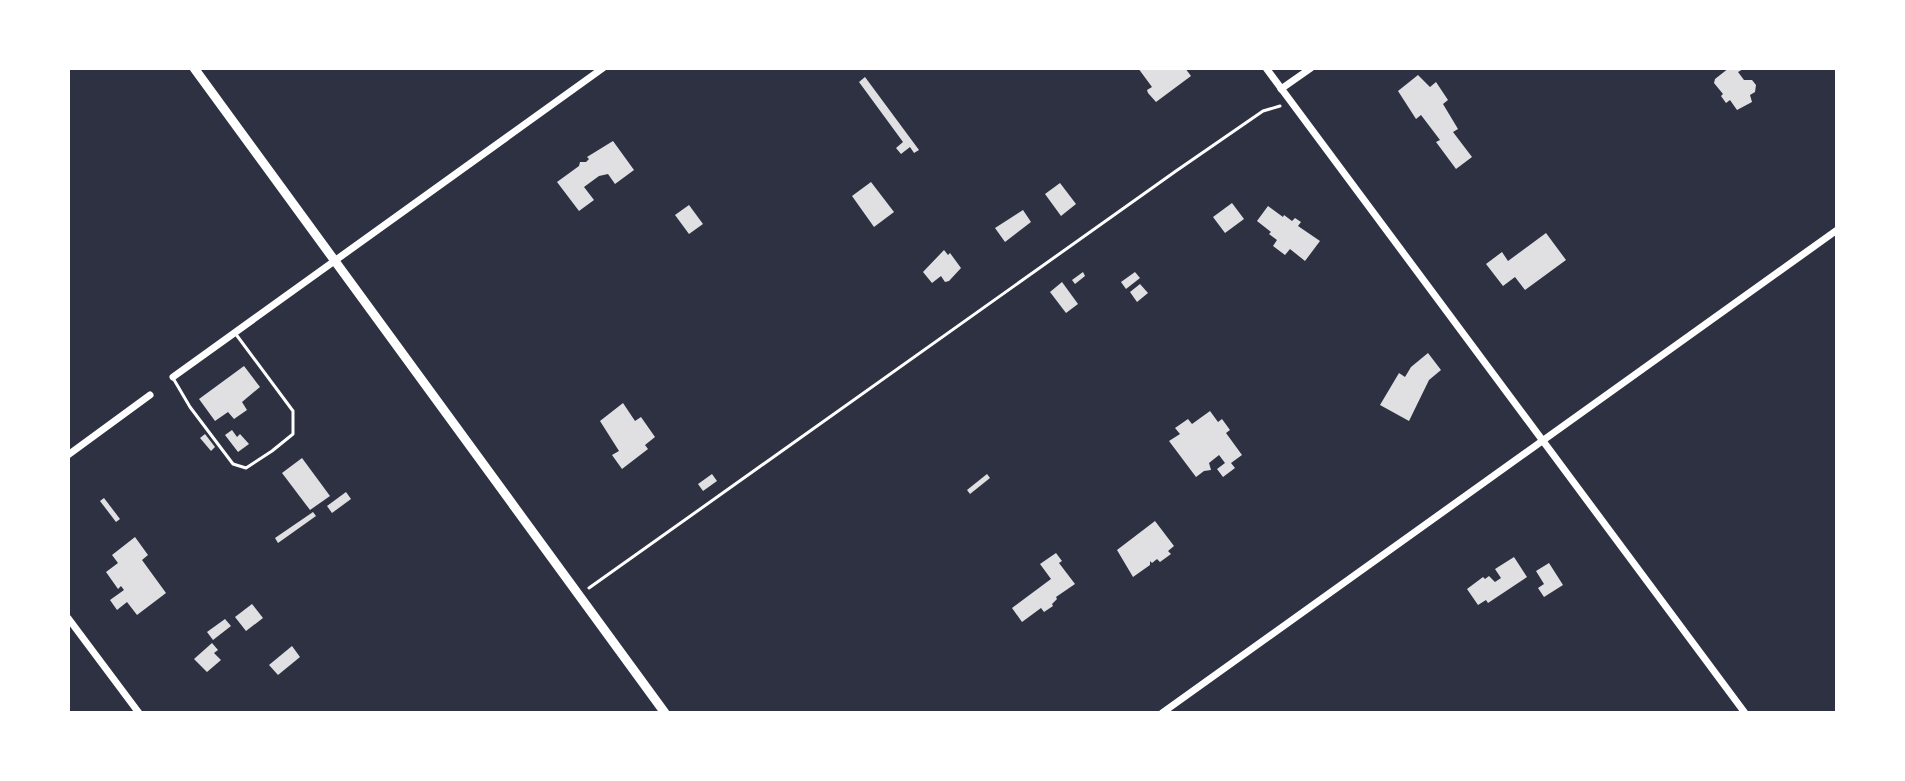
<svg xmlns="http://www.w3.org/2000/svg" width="1905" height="781" font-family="'Playfair Display',serif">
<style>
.building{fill:#e0e0e3}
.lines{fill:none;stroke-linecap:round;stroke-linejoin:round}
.path{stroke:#fff;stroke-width:3}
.service{stroke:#fff;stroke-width:3}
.minor{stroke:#fff;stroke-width:7}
.secondary{stroke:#fff;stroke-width:9}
</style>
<rect width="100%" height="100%" fill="#2d3142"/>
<!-- building -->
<g class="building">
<polygon points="1138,68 1185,68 1191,76 1156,102 1148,93 1147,90 1152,87"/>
<polygon points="1729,68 1745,68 1738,72 1744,80 1752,80 1756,85 1755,92 1750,95 1752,102 1737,110 1730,100 1726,103 1721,96 1723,94 1714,83 1715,79"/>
<polygon points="1418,75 1430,87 1436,82 1448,100 1443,104 1458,129 1453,132 1472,157 1456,169 1436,142 1440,140 1421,115 1416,119 1398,91"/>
<polygon points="865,77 919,150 914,153 910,147 901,154 896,148 903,142 859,82"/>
<polygon points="613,141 634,170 615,184 608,174 599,176 584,187 594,200 579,211 557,182 579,166 580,162 586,162 589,159 587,157"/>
<polygon points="871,182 894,212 874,227 852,196"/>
<polygon points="1060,183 1076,204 1061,216 1045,194"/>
<polygon points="1232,203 1244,219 1225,233 1213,217"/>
<polygon points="689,205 703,224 689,234 675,215"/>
<polygon points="1268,206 1283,217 1284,215 1292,221 1295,218 1301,222 1298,226 1320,241 1305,261 1290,249 1285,255 1273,246 1277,240 1269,234 1271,232 1257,221"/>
<polygon points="1023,210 1031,222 1005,242 995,228"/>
<polygon points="1546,233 1566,260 1525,290 1515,277 1503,286 1486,264 1502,252 1508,261"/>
<polygon points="944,250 948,255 950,253 961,268 949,281 945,282 941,276 932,283 923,272"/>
<polygon points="1083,272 1085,276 1075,284 1072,280"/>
<polygon points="1135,272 1140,278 1126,289 1121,282"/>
<polygon points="1062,282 1078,304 1066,313 1050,292"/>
<polygon points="1140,284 1148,293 1137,302 1130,292"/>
<polygon points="1428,353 1441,370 1429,380 1409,421 1380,405 1399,373 1405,377 1411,367"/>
<polygon points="244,366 260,387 242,402 247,410 234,419 228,412 215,421 199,399"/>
<polygon points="623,403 635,421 641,417 655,437 645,445 648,449 622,469 612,455 619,451 600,421"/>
<polygon points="1210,411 1218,422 1222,419 1230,430 1226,433 1242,455 1231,463 1235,468 1223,477 1217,469 1225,463 1219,455 1209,463 1211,470 1204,471 1196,477 1169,441 1180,434 1175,428 1188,419 1192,424"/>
<polygon points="232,430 237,437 240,434 249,444 238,452 225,435"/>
<polygon points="205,434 215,447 211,451 200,438"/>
<polygon points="302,458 330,496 310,510 282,473"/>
<polygon points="712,474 717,481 703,491 698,484"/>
<polygon points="987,474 990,478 970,494 967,490"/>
<polygon points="346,492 351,499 332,513 327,506"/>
<polygon points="104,498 120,519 116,522 100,501"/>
<polygon points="313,512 316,516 278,543 275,538"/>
<polygon points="1155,521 1174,546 1168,551 1171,554 1160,562 1157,559 1152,563 1150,561 1150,565 1133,577 1117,550"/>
<polygon points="135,537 148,555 142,560 166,593 137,615 127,602 117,610 110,600 124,590 121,586 118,589 106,572 118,563 112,555"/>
<polygon points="1056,553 1062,561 1059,563 1075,584 1056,597 1057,599 1052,604 1053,606 1044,612 1041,608 1022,622 1012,608 1051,579 1040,564"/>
<polygon points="1514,557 1527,577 1488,603 1486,600 1478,605 1467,589 1483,577 1485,579 1489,576 1495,582 1501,578 1495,569"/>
<polygon points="1549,563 1563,585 1544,597 1538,588 1544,584 1536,571"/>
<polygon points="252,604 263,618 246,631 235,617"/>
<polygon points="225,619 231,626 213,640 207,632"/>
<polygon points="212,643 218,650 214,653 221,660 207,672 194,659"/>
<polygon points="292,646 300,657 278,675 269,665"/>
</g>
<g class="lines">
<!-- path -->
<polyline class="path" points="589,588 1176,171 1263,111 1280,106"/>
<!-- service -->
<polyline class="service" points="173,378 190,407 233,464 246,468 272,451 293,434 293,411 235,333"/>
<!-- minor -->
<g class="minor">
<polyline points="1266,68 1745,713"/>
<polyline points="1281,89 1311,68"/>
<polyline points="173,377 603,68"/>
<polyline points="68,455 150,395"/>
<polyline points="68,618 139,713"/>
<polyline points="1162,713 1837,230"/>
</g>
<!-- secondary -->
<polyline class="secondary" points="194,68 665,713"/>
</g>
<!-- border -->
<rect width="1905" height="781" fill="none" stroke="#ffffff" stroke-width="140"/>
</svg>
